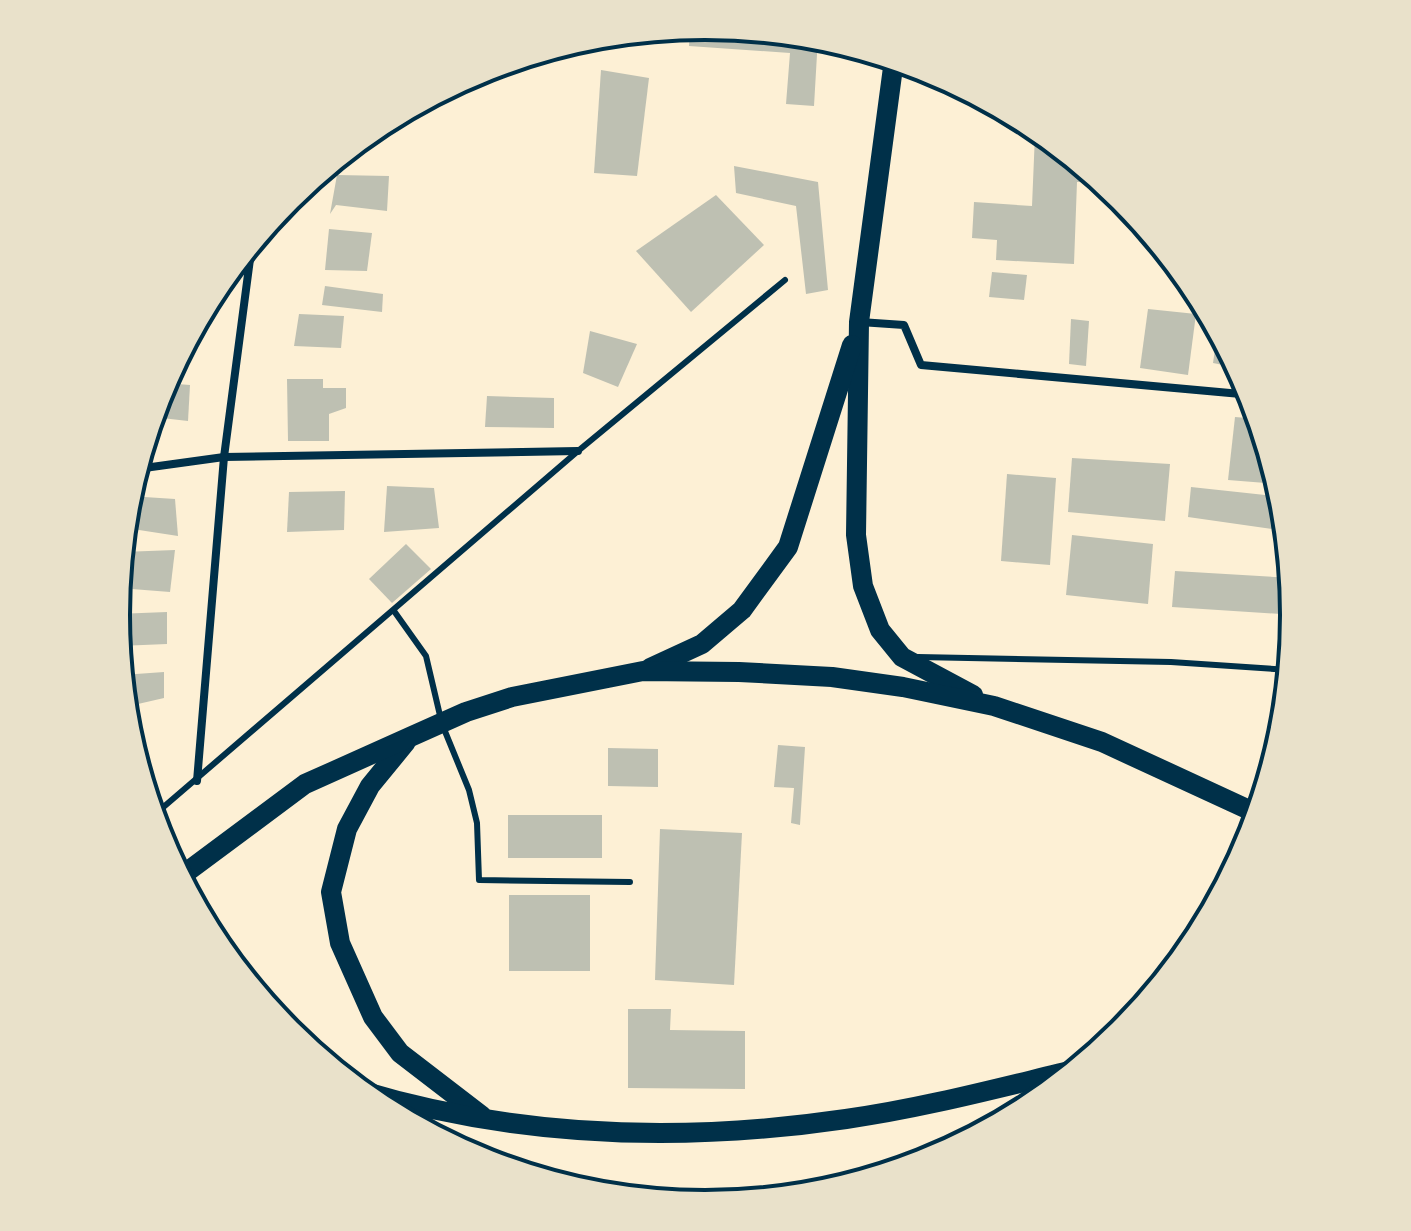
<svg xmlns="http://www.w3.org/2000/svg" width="1411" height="1231" font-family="Arial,sans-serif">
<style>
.building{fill:#bec0b2}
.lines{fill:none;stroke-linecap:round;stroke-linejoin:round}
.service{stroke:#003049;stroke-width:6}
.minor{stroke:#003049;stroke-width:8}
.primary{stroke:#003049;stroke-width:20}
.rim{fill:none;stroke:#003049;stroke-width:4}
</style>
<rect width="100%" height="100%" fill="#fdf0d5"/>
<!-- building -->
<g class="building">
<polygon points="706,26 818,37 814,106 786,104 790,53 689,46 690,28"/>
<polygon points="601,70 649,78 637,176 594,173"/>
<polygon points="372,131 369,146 351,148 363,138"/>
<polygon points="1035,134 1044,134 1102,182 1077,182 1074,264 996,260 997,240 972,238 974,202 1032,206"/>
<polygon points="734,166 818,182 828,290 806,294 796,206 736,193"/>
<polygon points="337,175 389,176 387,211 336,205 330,214"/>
<polygon points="716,195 764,245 691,312 636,251"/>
<polygon points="329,229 372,233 367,271 325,270"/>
<polygon points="992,272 1027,275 1024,300 989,297"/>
<polygon points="325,286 383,294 382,312 322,305"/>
<polygon points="1148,309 1196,314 1188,375 1140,368"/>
<polygon points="299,314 344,316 341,348 294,346"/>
<polygon points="1071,319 1089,321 1086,366 1069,364"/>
<polygon points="196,324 194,354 180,354"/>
<polygon points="1218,329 1226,345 1238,368 1213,363"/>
<polygon points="590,331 637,344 618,387 583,373"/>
<polygon points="287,379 323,379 323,388 346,388 346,408 329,414 329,441 288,441"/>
<polygon points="164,383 190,385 188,421 153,417"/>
<polygon points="487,396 554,398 554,428 485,427"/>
<polygon points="1235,417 1259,419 1279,484 1228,480"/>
<polygon points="1072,458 1170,464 1165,521 1068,512"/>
<polygon points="1007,474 1056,478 1050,565 1001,561"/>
<polygon points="387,486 434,488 439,528 384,532"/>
<polygon points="1191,487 1283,497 1287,531 1188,517"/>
<polygon points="345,491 344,530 287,532 289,492"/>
<polygon points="129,496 175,499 178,536 126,528"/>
<polygon points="1072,535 1153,544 1148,604 1066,595"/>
<polygon points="406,544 431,569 392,603 369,579"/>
<polygon points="175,550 170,592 119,588 122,552"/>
<polygon points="1175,571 1291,578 1295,615 1172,607"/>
<polygon points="167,612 167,644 119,646 116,614"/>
<polygon points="164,672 164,698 125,707 122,675"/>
<polygon points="778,745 805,747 800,825 791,823 794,788 774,787"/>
<polygon points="608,748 658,749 658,787 608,786"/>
<rect x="508" y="815" width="94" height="43"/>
<polygon points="660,829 742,833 734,985 655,980"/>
<rect x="509" y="895" width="81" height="76"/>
<polygon points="628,1009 671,1009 670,1030 745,1031 745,1089 628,1088"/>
</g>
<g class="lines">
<!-- service -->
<g class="service">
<polyline points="394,611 426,656 442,724 469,790 477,823 479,880 630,882"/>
<polyline points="918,657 1171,662 1290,670"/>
<polyline points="153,816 578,451 785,280"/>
</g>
<!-- minor -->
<g class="minor">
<polyline points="860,322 904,325 921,365 1252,395"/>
<polyline points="137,469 224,457 578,451"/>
<polyline points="197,781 224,457 252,244"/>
</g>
<!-- primary -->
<g class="primary">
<polyline points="894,60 859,322 856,535 863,586 880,630 902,657 973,695"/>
<polyline points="650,668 702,644 742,610 788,547 852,345"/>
<polyline points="406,742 370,786 347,829 331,892 340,943 373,1017 400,1053 482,1116"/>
<polyline points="180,877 305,784 410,737 466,712 512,697 643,671 739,672 832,677 903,687 994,706 1102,742 1258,814"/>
<path d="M 359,1090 C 518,1138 683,1143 846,1119 C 924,1108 1002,1087 1078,1069"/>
</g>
</g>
<!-- crop -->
<path d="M0 0H1411V1231H0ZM130 615a575 575 0 1 1 1150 0a575 575 0 1 1-1150 0Z" fill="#e9e1ca" fill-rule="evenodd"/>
<path class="rim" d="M130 615a575 575 0 1 1 1150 0a575 575 0 1 1-1150 0Z"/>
</svg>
